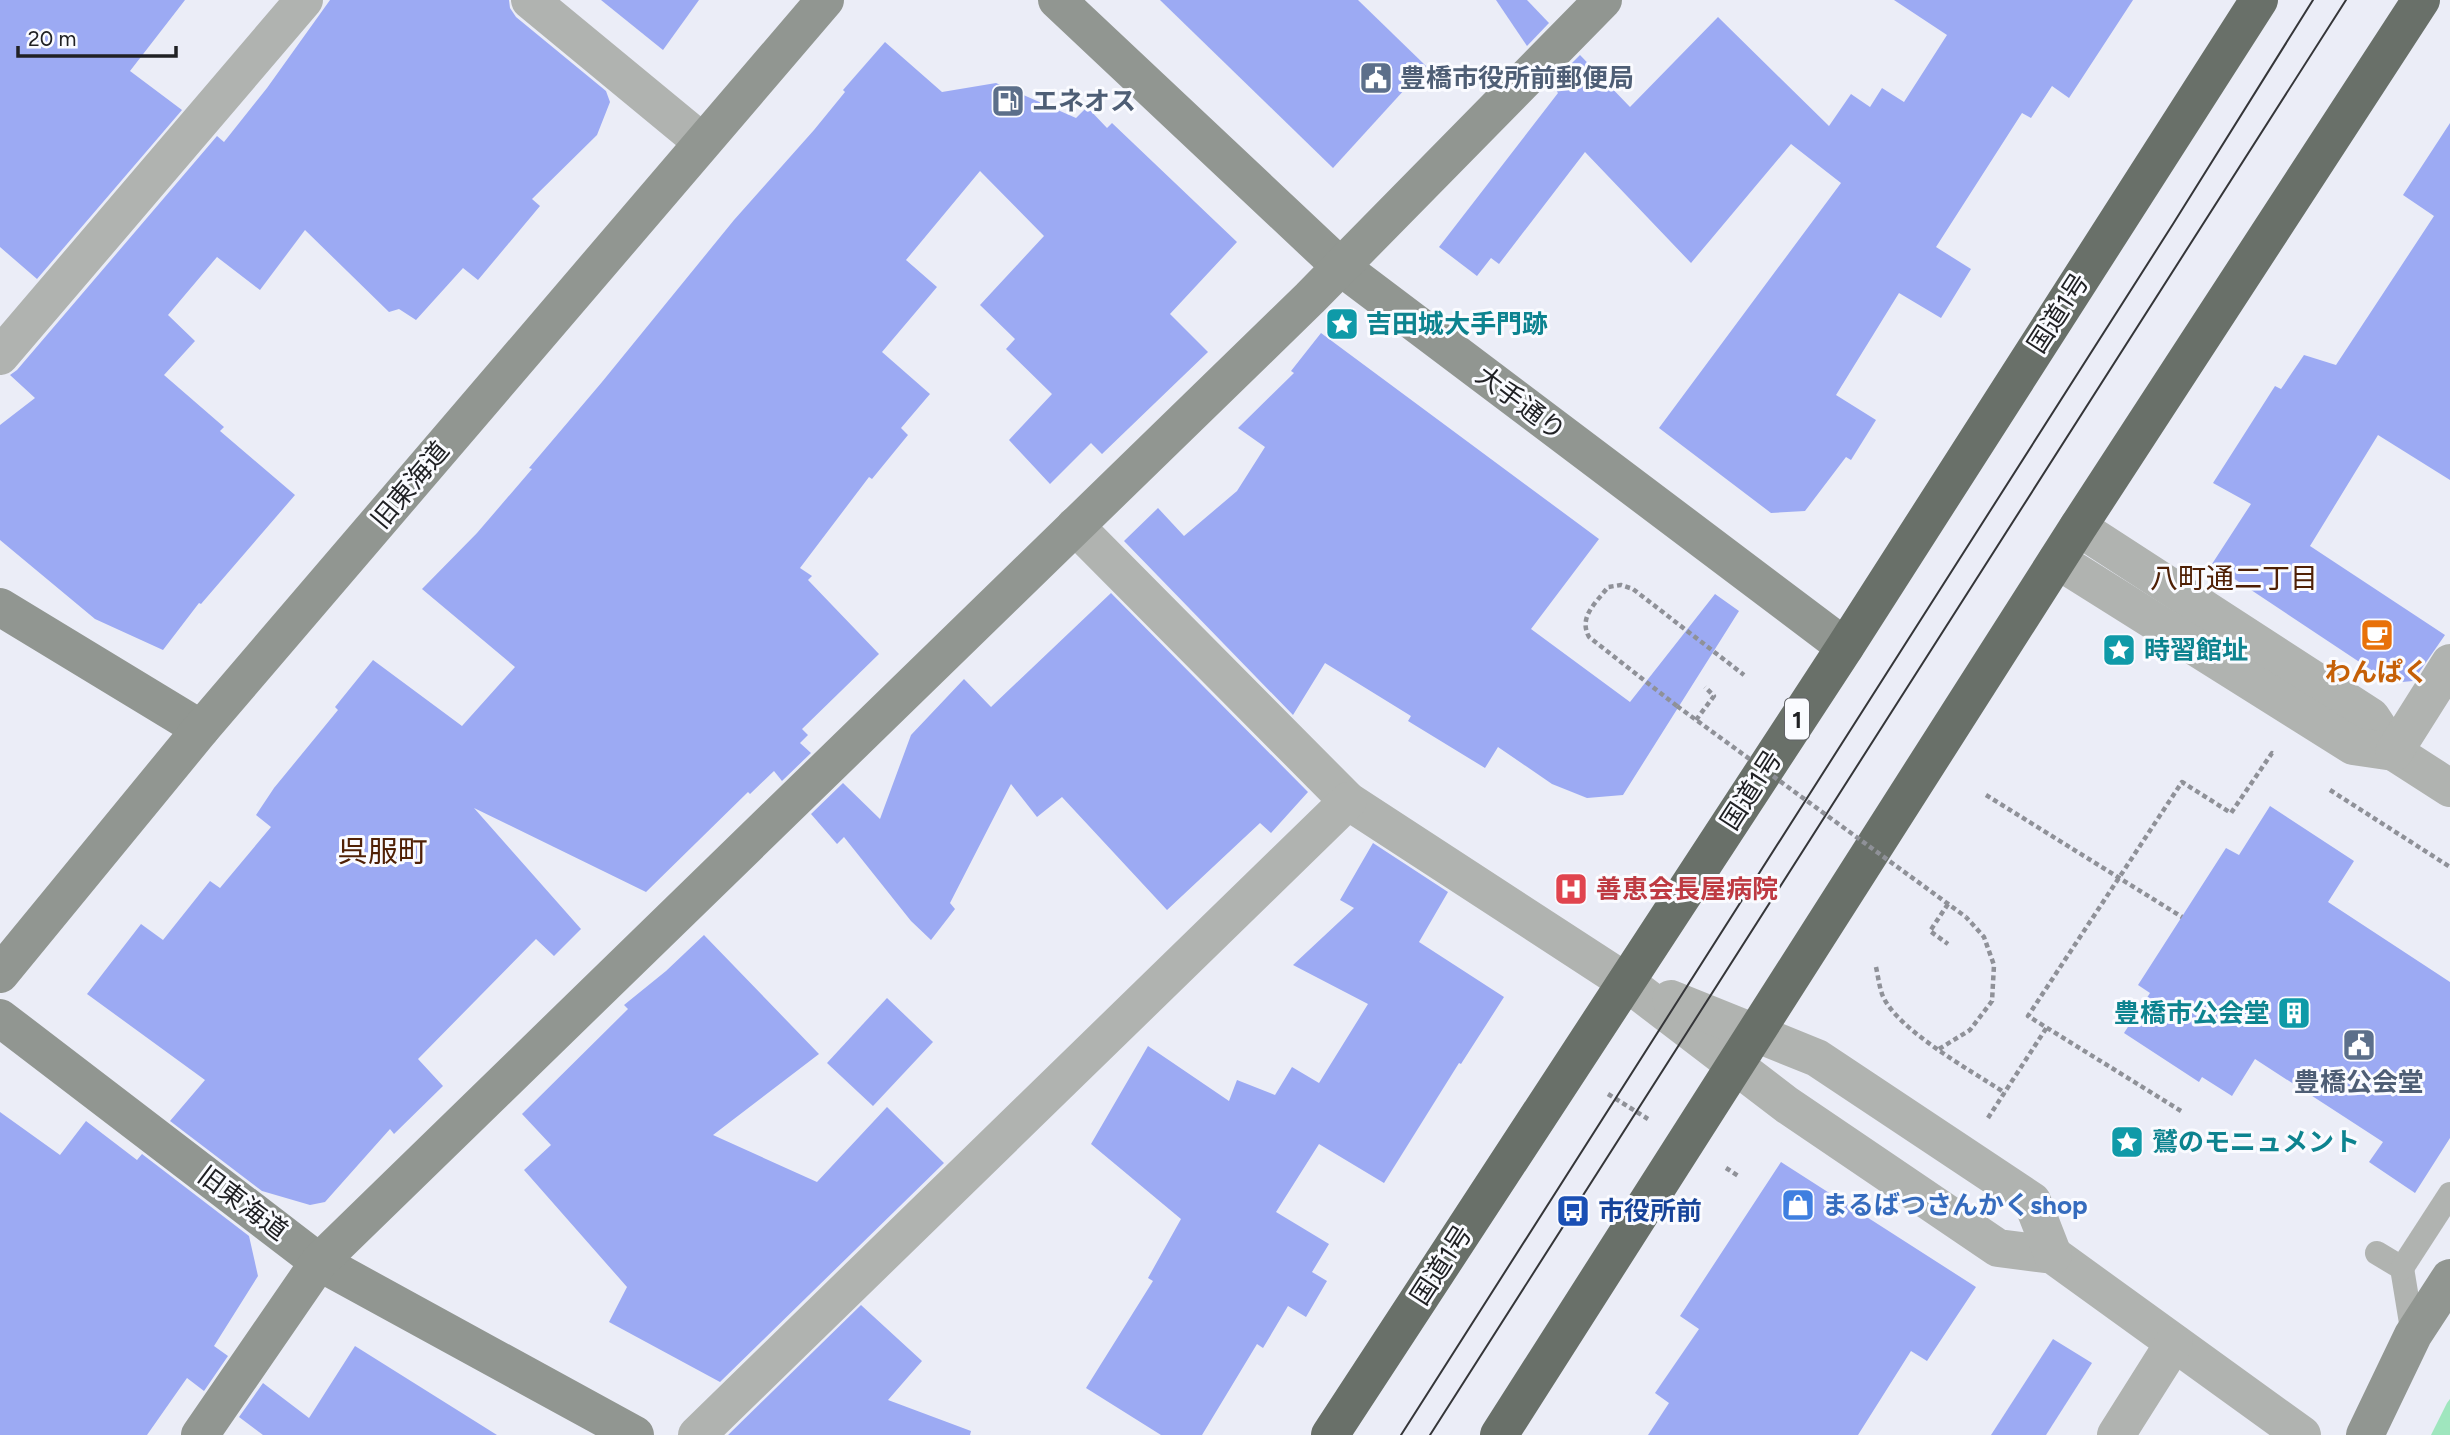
<svg xmlns="http://www.w3.org/2000/svg" width="2450" height="1435" font-family="Figtree,'Noto Sans JP',sans-serif">
<style>
.green{fill:#9fe6be}
.building{fill:#9caaf3}
.lines{fill:none;stroke-linecap:round;stroke-linejoin:round}
.path{stroke:#8f9198;stroke-width:4.5;stroke-dasharray:5 3.5;stroke-linecap:butt}
.lane{stroke:#b0b3b0;stroke-width:24}
.street{stroke:#b0b3b0;stroke-width:38}
.secondary{stroke:#919691;stroke-width:38}
.highway{stroke:#697069;stroke-width:38}
.tram{stroke:#353639;stroke-width:2}
.path-bridge{stroke:#8f9198;stroke-width:4.5;stroke-dasharray:5 3.5;stroke-linecap:butt}
.labels{text-anchor:middle;dominant-baseline:central;stroke-width:6;stroke-linejoin:round;paint-order:stroke}
.shield{fill:#fafbff;stroke:#616266;stroke-width:2}
.shield-label{font-size:24px;font-weight:bold;fill:#202124}
.service-label{font-size:26px;font-weight:bold;fill:#4e5e75;stroke:#fafbff;text-anchor:start}
.street-label{font-size:26px;fill:#202124;stroke:#fafbff}
.culture-label{font-size:26px;font-weight:bold;fill:#0d838f;stroke:#fafbff;text-anchor:start}
.food-label{font-size:26px;font-weight:bold;fill:#c56008;stroke:#fafbff}
.health-label{font-size:26px;font-weight:bold;fill:#be3a42;stroke:#fafbff;text-anchor:start}
.shop-label{font-size:26px;font-weight:bold;fill:#366cbe;stroke:#fafbff;text-anchor:start}
.transit-label{font-size:26px;font-weight:bold;fill:#164399;stroke:#fafbff;text-anchor:start}
.neighbourhood-label{font-size:28px;fill:#4f2005;stroke:#fafbff}
.quarter-label{font-size:30px;fill:#4f2005;stroke:#fafbff}
</style>
<rect width="100%" height="100%" fill="#ebedf7"/>
<!-- green -->
<polygon class="green" points="2450,1399 2450,1435 2431,1435 2447,1403"/>
<!-- building -->
<g class="building">
<polygon points="0,0 185,0 130,71 182,110 37,279 0,247"/>
<polygon points="330,0 509,0 510,8 516,17 606,91 610,102 597,135 532,199 540,206 478,280 463,268 416,320 399,309 389,312 305,230 260,290 217,257 168,315 195,341 164,375 224,427 220,431 295,495 201,604 199,603 163,650 95,619 0,540 0,425 35,398 10,375 17,370 217,136 224,142 267,88"/>
<polygon points="601,0 699,0 663,50"/>
<polygon points="1160,0 1358,0 1426,66 1333,168"/>
<polygon points="1496,0 1527,0 1549,23 1527,46"/>
<polygon points="1894,0 2133,0 2069,98 2052,86 2031,118 2022,113 1936,247 1971,269 1941,318 1899,293 1836,395 1876,420 1851,460 1846,457 1805,511 1771,513 1659,428 1841,183 1791,144 1691,263 1585,152 1499,264 1491,258 1477,276 1439,247 1558,93 1551,84 1580,55 1630,107 1718,17 1829,126 1851,94 1870,107 1882,88 1904,102 1947,35"/>
<polygon points="885,42 942,92 996,83 1076,118 1087,107 1107,128 1112,123 1237,242 1170,314 1208,352 1102,454 1091,443 1050,484 1009,440 1052,394 1006,349 1015,339 980,305 1044,236 980,171 906,260 937,287 882,352 930,394 901,428 908,435 872,479 869,477 800,568 812,576 808,580 879,654 802,729 808,735 800,743 811,753 782,781 774,771 750,794 748,792 646,892 474,808 581,929 554,956 536,939 418,1059 443,1086 394,1134 390,1129 325,1202 310,1205 262,1191 170,1121 205,1080 87,994 141,924 163,940 210,881 220,888 271,827 256,815 274,788 338,710 335,707 373,660 462,726 515,667 422,589 477,533 532,469 529,468 602,382 734,220 814,130 845,92 843,90"/>
<polygon points="2450,123 2450,480 2378,435 2310,546 2445,635 2413,681 2391,683 2212,564 2251,504 2213,483 2275,386 2281,389 2304,355 2336,365 2434,216 2403,195"/>
<polygon points="1321,333 1599,539 1531,629 1630,702 1715,594 1739,611 1623,795 1587,798 1552,784 1498,747 1485,768 1408,721 1411,716 1325,663 1293,715 1124,541 1158,508 1184,536 1237,491 1265,447 1238,428 1294,373 1291,371"/>
<polygon points="1111,593 1308,792 1271,833 1260,823 1167,910 1062,797 1037,817 1011,784 950,903 955,909 931,940 911,921 844,837 837,844 811,814 843,783 880,819 911,735 964,679 991,707"/>
<polygon points="2270,806 2354,861 2328,902 2450,982 2450,1138 2415,1193 2369,1162 2383,1142 2255,1059 2232,1096 2202,1077 2199,1082 2124,1033 2150,993 2138,985 2226,848 2239,855"/>
<polygon points="1373,843 1448,892 1419,942 1504,997 1461,1064 1459,1063 1384,1183 1319,1144 1276,1212 1329,1244 1312,1272 1327,1281 1306,1317 1288,1306 1263,1348 1257,1344 1202,1435 1161,1435 1086,1388 1153,1281 1148,1278 1181,1219 1091,1144 1148,1046 1229,1101 1237,1080 1275,1095 1292,1067 1319,1083 1368,1004 1293,965 1354,908 1340,900"/>
<polygon points="704,935 819,1054 713,1135 817,1182 887,1107 944,1163 720,1382 609,1322 627,1287 524,1170 551,1145 522,1114 628,1009 624,1005 666,971"/>
<polygon points="887,998 933,1042 873,1106 827,1063"/>
<polygon points="0,1112 60,1155 86,1121 137,1160 142,1154 249,1236 258,1276 214,1346 228,1356 204,1391 187,1378 147,1435 0,1435"/>
<polygon points="1781,1162 1976,1287 1927,1361 1911,1351 1858,1435 1648,1435 1669,1403 1655,1393 1699,1329 1680,1316"/>
<polygon points="861,1305 922,1361 888,1400 971,1431 970,1435 728,1435"/>
<polygon points="2053,1339 2092,1363 2046,1435 1991,1435"/>
<polygon points="355,1346 497,1435 263,1435 239,1417 263,1383 309,1418"/>
</g>
<g class="lines">
<!-- path -->
<g class="path">
<path d="M 1677,706 L 1589,637 C 1578,617 1596,603 1608,587 L 1621,585 L 1633,589 L 1744,675"/>
<polyline points="1696,720 1714,696 1705,687"/>
<polyline points="2330,790 2450,867"/>
<polyline points="1986,795 2182,917"/>
<polyline points="1948,904 1930,931 1948,944"/>
<path d="M 1876,967 C 1878,976 1879,985 1882,994 C 1895,1029 1972,1071 2005,1093"/>
<polyline points="1939,1049 1970,1030 1992,1001 1994,965 1984,937 1966,917"/>
<polyline points="1608,1094 1648,1119"/>
<polyline points="2181,1111 2028,1016 2182,782 2231,813 2272,753 2275,755"/>
<polyline points="1988,1118 2047,1027"/>
<polyline points="1726,1168 1740,1177"/>
</g>
<!-- lane -->
<g class="lane">
<polyline points="2377,1253 2402,1268 2413,1335"/>
<polyline points="2402,1268 2450,1194"/>
</g>
<!-- street -->
<g class="street">
<polyline points="530,0 702,142"/>
<polyline points="0,356 304,0"/>
<polyline points="1075,526 1348,801 1626,982 1787,1105 1998,1248 2053,1255 2302,1435"/>
<polyline points="2078,527 2371,717 2394,752 2450,788"/>
<polyline points="2057,560 2353,746 2394,752"/>
<polyline points="2394,752 2450,663"/>
<polyline points="1671,999 1817,1058 2032,1201 2053,1255"/>
<polyline points="697,1435 1348,801"/>
<polyline points="2116,1435 2174,1343"/>
</g>
<!-- secondary -->
<g class="secondary">
<polyline points="1057,0 1341,267 1845,647"/>
<polyline points="0,607 201,729"/>
<polyline points="0,974 201,729 825,0"/>
<polyline points="0,1018 319,1262 635,1435"/>
<polyline points="200,1435 319,1262 1310,298 1603,0"/>
<polyline points="2365,1435 2413,1335 2450,1278"/>
</g>
<!-- highway -->
<g class="highway">
<polyline points="1330,1435 1845,647 2259,0"/>
<polyline points="1499,1435 2078,527 2421,0"/>
</g>
<!-- tram -->
<g class="tram">
<polyline points="1401,1435 2173,224 2313,0"/>
<polyline points="1430,1435 2346,0"/>
</g>
<!-- path-bridge -->
<polyline class="path-bridge" points="1677,706 1966,917"/>
</g>
<!-- icons -->
<defs>
<symbol id="civic-square" viewBox="-11 -11 22 22"><rect x="-9" y="-9" width="18" height="18" rx="4" fill="#5c6f8a" stroke="#fafbff"/><path d="M-.6-6.5H3V-4.5H.6V-3L4-1V1h2V6H-6V1h2V-1L-.6-3ZM-1.2 2.5V6h2.4V2.5Z" fill="#fff"/></symbol>
<symbol id="fuel-square" viewBox="-11 -11 22 22"><rect x="-9" y="-9" width="18" height="18" rx="4" fill="#5c6f8a" stroke="#fafbff"/><path d="M-5.5-6h7V0h2V4h1.3V-2.5L3-4.5l.8-.8L6-3V5H2.5V1h-1V6h-7ZM-4.2-4.7v3.2H.2V-4.7Z" fill="#fff"/></symbol>
<symbol id="sight-square" viewBox="-11 -11 22 22"><rect x="-9" y="-9" width="18" height="18" rx="4" fill="#0f9aa8" stroke="#fafbff"/><path d="M0-6L1.8-2.2L6-1.7L2.9 1.2L3.7 5.4L0 3.3L-3.7 5.4L-2.9 1.2L-6-1.7L-1.8-2.2Z" fill="#fff"/></symbol>
<symbol id="cafe-square" viewBox="-11 -11 22 22"><rect x="-9" y="-9" width="18" height="18" rx="4" fill="#e8710a" stroke="#fafbff"/><path d="M-5.5-4.5H6V0H3Q3 3.5 0 3.5H-2.5Q-5.5 3.5-5.5 0ZM3-3.2v2h1.7v-2ZM-6 4.5H4V6H-6Z" fill="#fff"/></symbol>
<symbol id="hospital-square" viewBox="-11 -11 22 22"><rect x="-9" y="-9" width="18" height="18" rx="4" fill="#e0444e" stroke="#fafbff"/><path d="M-5-5h3v3.5h4V-5h3V5h-3V1.5h-4V5h-3Z" fill="#fff"/></symbol>
<symbol id="building-square" viewBox="-11 -11 22 22"><rect x="-9" y="-9" width="18" height="18" rx="4" fill="#0f9aa8" stroke="#fafbff"/><path d="M-4-6H4V6H1V3H-1V6H-4ZM-2.5-4.3h1.7v1.8h-1.7ZM.8-4.3h1.7v1.8H.8ZM-2.5-1h1.7V.8h-1.7ZM.8-1h1.7V.8H.8Z" fill="#fff"/></symbol>
<symbol id="shop-square" viewBox="-11 -11 22 22"><rect x="-9" y="-9" width="18" height="18" rx="4" fill="#3f7fe0" stroke="#fafbff"/><path d="M-5-2.5h2.3a2.7 3.5 0 0 1 5.4 0H5L5.5 6h-11ZM-1.5-2.5h3a1.5 2.3 0 0 0-3 0Z" fill="#fff"/></symbol>
<symbol id="bus-square" viewBox="-11 -11 22 22"><rect x="-9" y="-9" width="18" height="18" rx="4" fill="#1a4fb4" stroke="#fafbff"/><path d="M-5-6H5V4H4V6H2V4H-2V6H-4V4H-5ZM-3.5-4V0h7V-4ZM-3.5 1.2v1.5H-2V1.2ZM2 1.2v1.5H3.5V1.2Z" fill="#fff"/></symbol>
</defs>
<g fill-rule="evenodd">
<use href="#civic-square" x="1357" y="59" width="38" height="38"/>
<use href="#fuel-square" x="989" y="82" width="38" height="38"/>
<use href="#sight-square" x="1323" y="305" width="38" height="38"/>
<use href="#cafe-square" x="2358" y="616" width="38" height="38"/>
<use href="#sight-square" x="2100" y="631" width="38" height="38"/>
<use href="#hospital-square" x="1552" y="870" width="38" height="38"/>
<use href="#building-square" x="2275" y="994" width="38" height="38"/>
<use href="#civic-square" x="2340" y="1026" width="38" height="38"/>
<use href="#sight-square" x="2108" y="1123" width="38" height="38"/>
<use href="#shop-square" x="1779" y="1186" width="38" height="38"/>
<use href="#bus-square" x="1554" y="1192" width="38" height="38"/>
</g>
<g class="labels">
<!-- shield labels -->
<rect class="shield" x="1785" y="698.5" width="24" height="41" rx="5"/>
<g class="shield-label">
<text x="1797" y="719">1</text>
</g>
<!-- service labels -->
<g class="service-label">
<text x="1400" y="78">豊橋市役所前郵便局</text>
<text x="1032" y="101">エネオス</text>
<text x="2359" y="1082" text-anchor="middle">豊橋公会堂</text>
</g>
<!-- street labels -->
<g class="street-label">
<text transform="translate(2058 313) rotate(-57)">国道1号</text>
<text transform="translate(1521 403) rotate(37)">大手通り</text>
<text transform="translate(410 485) rotate(-50)">旧東海道</text>
<text transform="translate(1751 790) rotate(-57)">国道1号</text>
<text transform="translate(243 1203) rotate(37)">旧東海道</text>
<text transform="translate(1441 1265) rotate(-57)">国道1号</text>
</g>
<!-- culture labels -->
<g class="culture-label">
<text x="1366" y="324">吉田城大手門跡</text>
<text x="2144" y="650">時習館址</text>
<text x="2270" y="1013" text-anchor="end">豊橋市公会堂</text>
<text x="2152" y="1142">鷲のモニュメント</text>
</g>
<!-- food labels -->
<g class="food-label">
<text x="2377" y="672">わんぱく</text>
</g>
<!-- health labels -->
<g class="health-label">
<text x="1596" y="889">善恵会長屋病院</text>
</g>
<!-- shop labels -->
<g class="shop-label">
<text x="1822" y="1205">まるばつさんかくshop</text>
</g>
<!-- transit labels -->
<g class="transit-label">
<text x="1598" y="1211">市役所前</text>
</g>
<!-- neighbourhood labels -->
<g class="neighbourhood-label">
<text x="2234" y="578">八町通二丁目</text>
</g>
<!-- quarter labels -->
<g class="quarter-label">
<text x="383" y="851">呉服町</text>
</g>
</g>
<!-- scale -->
<path d="M18 46v10h158v-10" fill="none" stroke="#202124" stroke-width="3.5"/>
<text x="28" y="46" font-size="21" fill="#202124" stroke="#fafbff" stroke-width="5" paint-order="stroke">20 m</text>
</svg>
